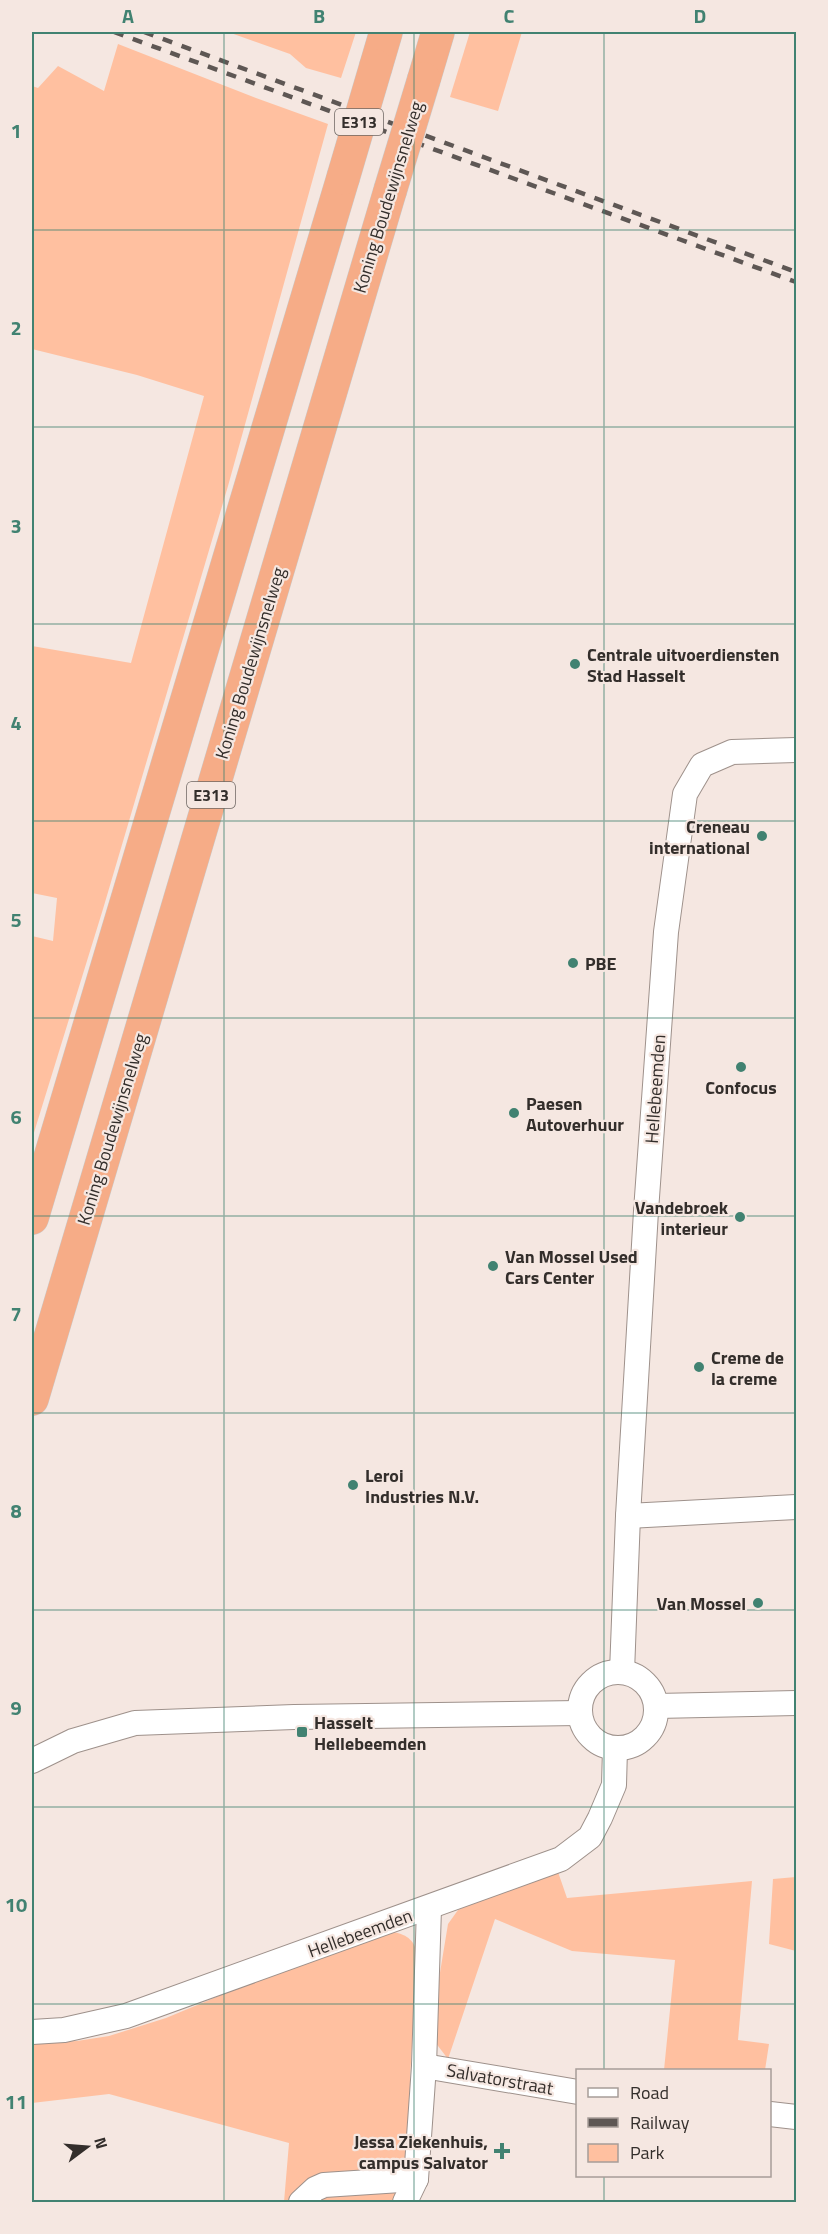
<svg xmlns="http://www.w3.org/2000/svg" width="828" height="2234" font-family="'Titillium Web',sans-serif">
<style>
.green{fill:#ffc0a0}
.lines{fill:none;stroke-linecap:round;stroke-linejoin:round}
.minor-casing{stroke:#9e918b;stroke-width:26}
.highway-casing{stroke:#cac9c8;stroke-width:34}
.minor{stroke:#fff;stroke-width:24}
.highway{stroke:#f6ac87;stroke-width:33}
.rail{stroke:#5e5754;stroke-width:4.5;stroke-dasharray:10 10;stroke-linecap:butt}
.highway-bridge-casing{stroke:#cac9c8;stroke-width:34;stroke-linecap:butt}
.highway-bridge{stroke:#f6ac87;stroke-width:33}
.grid{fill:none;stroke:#418271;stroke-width:1.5;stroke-opacity:0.55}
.poi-dot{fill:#418271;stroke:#f5e7e1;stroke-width:2}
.labels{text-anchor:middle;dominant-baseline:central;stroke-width:4.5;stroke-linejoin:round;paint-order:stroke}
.shield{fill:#f5e7e1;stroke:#6d6662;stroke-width:1.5}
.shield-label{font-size:16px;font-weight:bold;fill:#332e2b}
.street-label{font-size:18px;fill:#332e2b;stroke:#f5e7e1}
.poi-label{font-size:18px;font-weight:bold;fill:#332e2b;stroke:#f5e7e1;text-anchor:start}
.neatline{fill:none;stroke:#418271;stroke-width:2}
.grid-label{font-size:20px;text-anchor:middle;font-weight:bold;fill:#418271}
</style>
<rect width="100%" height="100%" fill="#f5e7e1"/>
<!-- green -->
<g class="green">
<polygon points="228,32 356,32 341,78 306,68 290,54"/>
<polygon points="470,32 522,32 498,111 450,97"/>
<polygon points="118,44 256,98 328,124 228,486 103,909 32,1139 32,936 53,941 57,898 32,893 32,646 131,663 204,396 137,375 32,349 32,86 38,88 58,66 104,91"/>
<polygon points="558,1872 567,1898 752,1881 738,2040 769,2044 765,2070 664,2070 675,1960 572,1951 495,1919 448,2059 435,2042 433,2015 448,1924 458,1910 472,1903"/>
<polygon points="796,1877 796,1951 769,1944 773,1879"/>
<path d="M 393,1932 C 409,1935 414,1941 418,1955 L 410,2077 L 411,2154 L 406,2166 L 293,2202 L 284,2202 L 289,2143 L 109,2094 L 32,2103 L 32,2043 L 77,2041 L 109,2036 L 166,2018 L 243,1986 Z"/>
<polygon points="390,2190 396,2193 398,2198 396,2202 309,2202 322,2194"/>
</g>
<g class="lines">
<defs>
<g id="minor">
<polyline points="628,1516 796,1507"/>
<circle cx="618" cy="1710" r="38"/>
<polyline points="622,1672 628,1516 646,1211 666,932 685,794 702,765 732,752 796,750"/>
<polyline points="656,1706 796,1703"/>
<polyline points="32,1761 73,1741 135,1723 294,1717 579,1713"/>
<polyline points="32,2032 64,2030 126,2016 561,1859 590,1837 600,1818 614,1785 615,1749"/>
<polyline points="424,2066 578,2092"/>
<polyline points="770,2114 796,2117"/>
<polyline points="301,2202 315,2189 324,2185 416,2179"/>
<polyline points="405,2202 416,2179 424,2066 429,1908"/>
</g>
<g id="highway">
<polyline points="376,66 386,32"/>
<polyline points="424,79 438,32"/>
<polyline points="32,1218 343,178"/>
<polyline points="32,1399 390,191"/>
</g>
</defs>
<!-- minor casing -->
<use href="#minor" class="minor-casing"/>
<!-- highway casing -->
<use href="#highway" class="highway-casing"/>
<!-- minor -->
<use href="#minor" class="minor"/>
<!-- highway -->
<use href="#highway" class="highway"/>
<!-- rail -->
<g class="rail">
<polyline points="114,32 796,282"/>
<polyline points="144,32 796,272"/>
</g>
<defs>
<g id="highway-bridge">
<polyline points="343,178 376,66"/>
<polyline points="390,191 424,79"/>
</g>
</defs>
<!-- highway-bridge casing -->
<use href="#highway-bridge" class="highway-bridge-casing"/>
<!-- highway-bridge -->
<use href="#highway-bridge" class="highway-bridge"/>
</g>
<!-- grid -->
<path class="grid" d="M 224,32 L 224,2202M 414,32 L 414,2202M 604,32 L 604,2070M 32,230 L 796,230M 32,427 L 796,427M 32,624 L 796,624M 32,821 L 796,821M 32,1018 L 796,1018M 32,1216 L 796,1216M 32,1413 L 796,1413M 32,1610 L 796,1610M 32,1807 L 796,1807M 32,2004 L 796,2004M 604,2176 L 604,2202"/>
<!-- markers -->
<g class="poi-dot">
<circle cx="575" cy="664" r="6"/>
<circle cx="762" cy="836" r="6"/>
<circle cx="573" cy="963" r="6"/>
<circle cx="741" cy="1067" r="6"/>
<circle cx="514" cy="1113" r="6"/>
<circle cx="740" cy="1217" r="6"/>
<circle cx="493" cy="1266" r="6"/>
<circle cx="699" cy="1367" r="6"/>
<circle cx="353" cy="1485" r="6"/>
<circle cx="758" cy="1603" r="6"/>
<rect x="296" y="1726" width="12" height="12" rx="3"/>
<path d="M499 2142h6v6h6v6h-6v6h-6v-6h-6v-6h6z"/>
</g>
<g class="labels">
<!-- shield labels -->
<g class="shield">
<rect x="335" y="109" width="48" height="26" rx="4.5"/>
<rect x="187" y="782" width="48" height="26" rx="4.5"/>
</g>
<g class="shield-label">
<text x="359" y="122">E313</text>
<text x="211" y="795">E313</text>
</g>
<!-- street labels -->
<g class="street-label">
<text transform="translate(388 197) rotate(-73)">Koning Boudewijnsnelweg</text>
<text transform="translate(250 663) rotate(-73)">Koning Boudewijnsnelweg</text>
<text transform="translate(655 1089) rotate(-86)">Hellebeemden</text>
<text transform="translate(112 1129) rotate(-73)">Koning Boudewijnsnelweg</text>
<text transform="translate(360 1933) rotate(-20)">Hellebeemden</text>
<text transform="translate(500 2079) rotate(10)">Salvatorstraat</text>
</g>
<!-- poi labels -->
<g class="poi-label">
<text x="587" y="654">Centrale uitvoerdiensten<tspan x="587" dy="21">Stad Hasselt</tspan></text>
<text x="750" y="826" text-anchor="end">Creneau<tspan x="750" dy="21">international</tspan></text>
<text x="585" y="963">PBE</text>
<text x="741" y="1087" text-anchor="middle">Confocus</text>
<text x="526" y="1103">Paesen<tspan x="526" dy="21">Autoverhuur</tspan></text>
<text x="728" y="1207" text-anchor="end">Vandebroek<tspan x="728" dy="21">interieur</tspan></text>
<text x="505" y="1256">Van Mossel Used<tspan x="505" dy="21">Cars Center</tspan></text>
<text x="711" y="1357">Creme de<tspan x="711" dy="21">la creme</tspan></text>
<text x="365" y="1475">Leroi<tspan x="365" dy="21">Industries N.V.</tspan></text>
<text x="746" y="1603" text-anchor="end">Van Mossel</text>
<text x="314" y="1722">Hasselt<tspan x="314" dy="21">Hellebeemden</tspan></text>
<text x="488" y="2141" text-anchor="end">Jessa Ziekenhuis,<tspan x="488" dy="21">campus Salvator</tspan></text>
</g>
</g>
<!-- border -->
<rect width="828" height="2234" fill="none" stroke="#f5e7e1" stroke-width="66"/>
<!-- legend -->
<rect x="576" y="2069" width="195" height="108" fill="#f5e7e1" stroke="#a79d98" stroke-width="1.5"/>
<rect x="588" y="2088" width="30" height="9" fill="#ffffff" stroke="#a79d98" stroke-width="1.5"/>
<text x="630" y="2099" font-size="18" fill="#332e2b">Road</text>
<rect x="588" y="2118" width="30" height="9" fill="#5e5754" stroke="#a79d98" stroke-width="1.5"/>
<text x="630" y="2129" font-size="18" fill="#332e2b">Railway</text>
<rect x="588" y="2144" width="30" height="18" fill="#ffc0a0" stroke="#a79d98" stroke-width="1.5"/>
<text x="630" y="2159" font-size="18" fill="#332e2b">Park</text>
<!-- north arrow -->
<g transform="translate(87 2147) rotate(74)" stroke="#f5e7e1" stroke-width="4.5" paint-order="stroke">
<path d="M0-4.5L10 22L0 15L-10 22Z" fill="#332e2b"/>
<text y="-9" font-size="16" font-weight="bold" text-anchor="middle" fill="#332e2b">N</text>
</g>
<rect x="33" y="33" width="762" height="2168" class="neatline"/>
<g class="grid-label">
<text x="128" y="23">A</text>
<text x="319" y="23">B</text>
<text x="509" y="23">C</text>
<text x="700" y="23">D</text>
<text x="16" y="138">1</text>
<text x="16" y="335">2</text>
<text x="16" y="533">3</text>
<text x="16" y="730">4</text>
<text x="16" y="927">5</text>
<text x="16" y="1124">6</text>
<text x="16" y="1321">7</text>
<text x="16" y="1518">8</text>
<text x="16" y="1715">9</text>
<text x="16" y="1912">10</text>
<text x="16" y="2109">11</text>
</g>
</svg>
